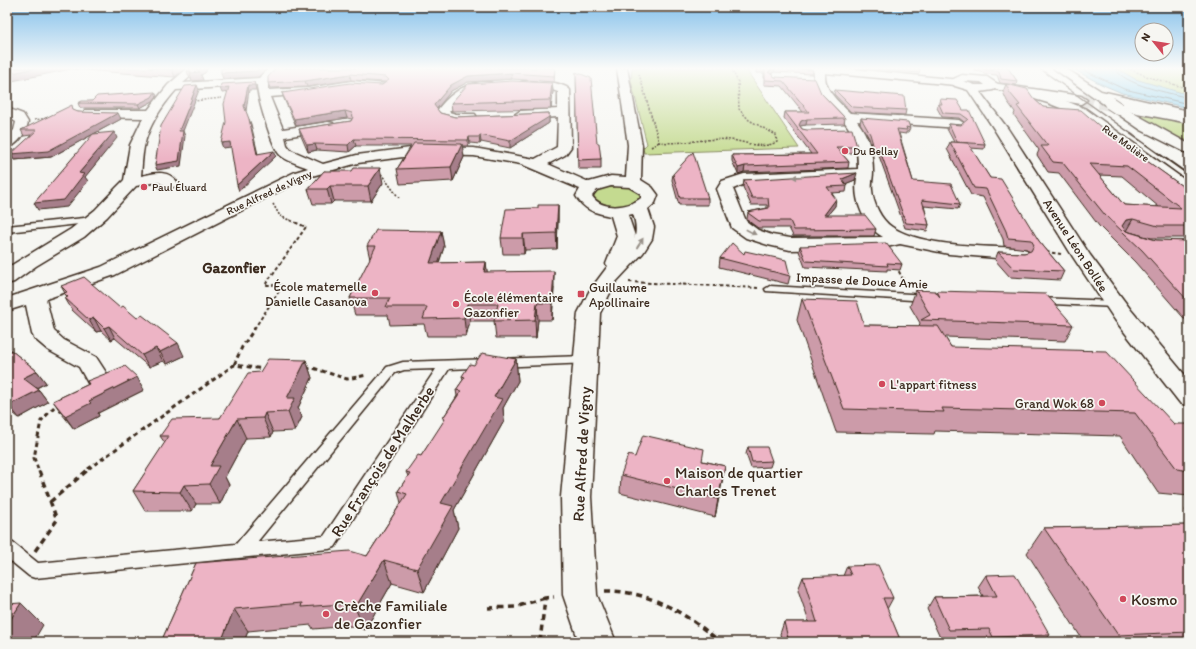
<svg xmlns="http://www.w3.org/2000/svg" width="1196" height="649" font-family="Itim,sans-serif">
  <style>
    .green { fill: #c4da90; stroke: #808257 }
    .water { fill: #8dd1ef; stroke: #6c8e9b }
    .lines { fill: none; stroke-linecap: round; stroke-linejoin: round }
    .shore { stroke: #5c6d72; stroke-width: 1 }
    .secondary-tunnel { stroke: #d1cdc8; stroke-width: 12; stroke-dasharray: 12 6; stroke-linecap: butt }
    .lane-casing { stroke: #3b2a1e; stroke-width: 3 }
    .street-casing { stroke: #3b2a1e; stroke-width: 3 }
    .secondary-casing { stroke: #3b2a1e; stroke-width: 3 }
    .primary-casing { stroke: #3b2a1e; stroke-width: 3 }
    .path-far3 { stroke: #3b2a1e; stroke-width: 1.5; stroke-dasharray: 2 1.5; stroke-linecap: butt }
    .path-far2 { stroke: #3b2a1e; stroke-width: 2; stroke-dasharray: 3.5 2.5; stroke-linecap: butt }
    .path-far1 { stroke: #3b2a1e; stroke-width: 3; stroke-dasharray: 4.5 3.5; stroke-linecap: butt }
    .path { stroke: #3b2a1e; stroke-width: 3.5; stroke-dasharray: 6 4.5; stroke-linecap: butt }
    .lane { fill: #f6f6f2; fill-rule: evenodd }
    .street { fill: #f6f6f2; fill-rule: evenodd }
    .secondary { fill: #f6f6f2; fill-rule: evenodd }
    .primary { fill: #f6f6f2; fill-rule: evenodd }
    .rail-far1 { stroke: #3b2a1e; stroke-width: 1.5 }
    .rail { stroke: #3b2a1e; stroke-width: 2 }
    .street-bridge-casing { stroke: #3b2a1e; stroke-width: 14; stroke-linecap: butt }
    .street-bridge { stroke: #f6f6f2; stroke-width: 12 }
    .wall { fill: #cc9ba9; stroke: #3b2a1e; fill-rule: evenodd }
    .shaded-wall { fill: #a67e8a; stroke: #3b2a1e }
    .building { fill: #edb4c5; stroke: #3b2a1e; fill-rule: evenodd }
    .oneway { fill: #989088 }
    .poi-dot { fill: #d1495b; stroke: #f6f6f2; stroke-width: 1.5 }
    .labels { text-anchor: middle; stroke-width: 3.5; stroke-linejoin: round; paint-order: stroke }
    .far-street-label { font-size: 11px; fill: #3b2a1e; stroke: #f6f6f2 }
    .far-poi-label { font-size: 11px; fill: #3b2a1e; stroke: #f6f6f2; text-anchor: start }
    .street-label { font-size: 13px; fill: #3b2a1e; stroke: #f6f6f2 }
    .poi-label { font-size: 13px; fill: #3b2a1e; stroke: #f6f6f2; text-anchor: start }
    .quarter-label { font-size: 15px; font-weight: bold; fill: #3b2a1e; stroke: #f6f6f2 }
    .near-street-label { font-size: 16px; fill: #3b2a1e; stroke: #f6f6f2 }
    .near-poi-label { font-size: 16px; fill: #3b2a1e; stroke: #f6f6f2; text-anchor: start }
  </style>
  <rect width="100%" height="100%" fill="#f6f6f2"/>
  <filter id="ink" filterUnits="userSpaceOnUse"><feTurbulence type="fractalNoise" baseFrequency=".025" numOctaves="2"/><feDisplacementMap in="SourceGraphic" scale="8" xChannelSelector="R" yChannelSelector="G"/><feConvolveMatrix kernelMatrix="1 2 1 2 8 2 1 2 1" color-interpolation-filters="sRGB"/></filter>
  <g filter="url(#ink)">
    <path class="green" d="M632,68H745L799,148L644,153L643,148L647,144L631,81Z
      M1092,68H1189V103Z
      M1137,116H1159L1189,122V141L1174,136Z
      M607,186H628L639,191L640,198C630,209 605,209 594,197C594,190 601,188 607,186Z"/>
    <path class="water" d="M1071,68H1116L1135,79L1189,95V108L1122,93L1101,84Z"/>
    <g class="lines">
      <path class="shore" d="M1079,68L1124,89L1189,104
        M1115,68C1122,85 1171,93 1189,98"/>
      <path class="secondary-tunnel" d="M1081,100L1125,107"/>
      <g class="lane-casing">
        <path id="lane" d="M94,217L98,220L97,222L7,232V226Z
          M770,286L928,295L933,298L928,301L766,291L765,289Z
          M1037,298L1115,301L1120,304L1115,307L1033,303L1032,301L1033,299Z
          M585,356L589,357L591,360L589,363L449,369L335,547L329,549L35,578L29,576L7,558V541L13,543L38,563L236,544L387,367L403,362ZM436,369L324,536L257,542L395,373L404,370Z"/>
      </g>
      <g class="street-casing">
        <path id="street" d="M188,68H200L183,83L259,78L269,68H280L268,82V90L307,88L351,81L387,84L389,86L383,89L351,87L307,94L270,97L283,129L328,122L333,123L335,126L333,129L285,137L287,145L291,150L323,164L357,155L418,147L474,148L535,159L557,147L558,117L520,119L514,115L520,111L558,109V92C548,87 522,92 516,85C523,77 563,81 570,90L571,147L565,155L548,164L589,182L611,176L626,177L628,145L617,68H627L642,145L641,180L652,187L658,195L655,203L648,209L654,227L652,239L643,253L615,283L600,313L591,497L597,595L616,642H579L563,595L561,497L578,313L590,290L608,266L606,264L617,236L611,216C595,213 584,210 576,196L580,189L521,164L474,156L418,155L358,163L305,178L115,275L46,299L54,331L64,340L96,357L109,377L106,383L97,385L88,383L79,367L48,350L35,339L32,334L26,305L7,311V298L101,267L295,172L308,168C299,164 286,161 280,155C272,147 257,97 257,85L176,90C162,106 148,126 144,147C142,157 142,166 141,176C155,173 168,169 178,183L176,186L170,188L158,182L136,186L107,217L84,237L36,266L14,282L7,284V268L71,229L95,210L117,187L124,180L130,145L143,118L89,117L85,116L83,113L85,110H148L168,85ZM611,186L629,187L641,194V198C629,208 601,211 592,196L597,190ZM633,214C636,223 637,231 634,240L635,236L628,215Z
          M803,68H843L960,80L962,82L956,85L825,73C824,91 838,101 850,113L959,120L965,124L959,128L857,121C869,136 873,153 873,172C873,178 871,184 872,190C873,203 881,220 892,227C922,247 984,246 1020,248L1027,250L1029,254L1027,258L1020,260L949,254L900,244L882,248L790,250L768,245L746,238L732,228L717,189L722,181L744,174L858,169C858,156 857,142 850,130C839,109 811,99 814,72L804,70ZM852,178H857C853,200 864,226 883,237L790,238L772,235L758,230L746,221L733,189L745,184Z
          M1053,68H1065L1101,91L1189,111V119L1115,102L1113,105H1105Z
          M481,82H490L496,85L494,87L472,91L462,98L449,112L456,114H475L477,117L475,120L456,122L438,117L436,112C447,96 462,85 481,82Z
          M1015,87L1056,97L1086,109L1189,183V195L1183,193L1078,115L1048,103L1011,92L1009,90L1011,88Z
          M1119,105L1189,144V154L1141,130L1115,112L1113,109Z
          M7,108L23,114L28,122C26,133 18,145 7,148V136L14,130L16,122L7,116Z"/>
      </g>
      <g class="secondary-casing">
        <path id="secondary" d="M992,83L1081,96L1087,100L1081,104L988,88L986,86Z
          M1125,103L1189,115V123L1121,110L1119,107L1121,104Z"/>
      </g>
      <g class="primary-casing">
        <path id="primary" d="M962,75L987,77L999,85L993,90L980,92L1008,129L1090,255L1131,310L1189,380V406L1180,403L1115,320L1073,257L994,129L968,90L955,86L949,81ZM963,81L981,82L985,85H975Z"/>
      </g>
      <path class="path-far3" d="M1127,68L1149,77L1189,89
        M639,74L659,142C683,145 707,137 731,140C747,142 761,150 777,142L776,135L749,120L739,109L738,82L731,68
        M193,101L222,98
        M34,120L47,118
        M651,147L659,142
        M379,171L399,198
        M273,204L280,216L289,220"/>
      <path class="path-far2" d="M1046,252L1061,254
        M896,266L906,285
        M629,282L758,288
        M254,329L283,285H265L306,227L287,219"/>
      <path class="path-far1" d="M234,365L242,347L255,328
        M306,369L313,368L347,379L367,375
        M38,469L34,458L41,421L57,404
        M88,469L234,365L265,369"/>
      <path class="path" d="M50,502L90,468
        M35,551L57,520L38,468
        M605,591C649,590 687,614 720,642
        M488,608L515,607L545,598
        M540,642L545,598L554,597"/>
      <use href="#lane" class="lane"/>
      <use href="#street" class="street"/>
      <use href="#secondary" class="secondary"/>
      <use href="#primary" class="primary"/>
      <path class="rail-far1" d="M1039,68L1133,135"/>
      <path class="rail" d="M1131,134L1189,175"/>
      <g class="street-bridge-casing">
        <path id="street-bridge" d="M1110,103L1119,109"/>
      </g>
      <use href="#street-bridge" class="street-bridge"/>
    </g>
    <path class="wall" d="M7,68H186L175,77L71,69Z
      M276,68L555,69L554,82L512,79L468,82L451,91L437,109L440,113L455,117L549,113V123L510,148L481,142L480,144L470,143L468,146H462L464,157L453,181L400,184L397,169L411,146H356L349,152L317,150L308,152L301,136L299,129L351,121L352,119L347,118L296,126L284,99L282,93L382,85L386,82L351,80L307,87L270,88L268,83Z
      M739,68H809L813,70L812,74L774,72L771,74L775,77L821,93L845,118L844,124L806,125L800,126L802,129L857,147L856,153H841L849,162L848,168L744,172L738,174L732,161V155L811,154L784,118L785,112H803L782,86L764,85V73H756V69Z
      M861,68H920V69L919,73Z
      M973,68H1008L1017,81L1016,85L1000,83L997,75L984,74L981,71L974,70Z
      M187,71L206,72L201,75L203,80L192,81V79H190Z
      M576,72L601,159V169H578Z
      M552,83L553,91L551,109L452,111L451,103Z
      M1006,84L1034,99L1043,107L1103,129L1132,148L1131,150L1189,191V238H1151L1126,231L1156,240L1189,241V324L1135,262L1099,226L1059,173L1048,172L1037,155L1039,150L1014,115L1015,112L1007,101L1003,92ZM1099,175L1122,176L1159,207L1124,205Z
      M835,90L906,110L905,115L851,112L834,94Z
      M157,96L153,101L140,108H80L78,103L92,101Z
      M940,99L963,110L985,144L984,149L970,148L990,178L1039,241L1064,271L1060,280L1010,277L995,260L998,252L1024,253L1029,252L1027,249L1004,246L1003,239L983,197L971,195L947,149L950,142H954L947,129L949,124L961,125L964,122L959,118L942,117L937,108Z
      M74,111L78,112L121,119L51,157L14,160L31,135L24,136L21,130Z
      M861,118L910,128L908,132H906V134L899,133L913,181L960,204L958,209L924,206L929,225L927,231L905,228L878,153H873L869,138L860,123Z
      M324,171L383,183L371,201H334L331,204H313L308,189Z
      M673,174L708,198V205H679L672,180Z
      M744,180H855L845,184L847,186L846,192L832,193L835,206L827,215L876,229L874,236H793L789,228H758L747,220V219L748,212L767,208V205H751L743,187Z
      M558,205V220L557,249L525,250L524,254H503L501,238L538,208Z
      M441,231L444,247L439,263L486,262L487,272L554,288L552,320H538L536,338H496L494,321H470L466,336H427L424,324L390,325L388,315H355L350,298L370,259L367,246Z
      M800,246L902,264L900,270L887,269V271L805,267L799,251Z
      M744,254L790,276L788,284L719,267L720,258Z
      M61,286L120,308L184,356L167,364L163,361L149,367L115,338L111,340L101,331L96,332L72,310L65,298L67,297Z
      M916,290L937,293V291L1073,325L1065,341L945,337L951,347L1174,424L1189,425V496L1158,493L1120,436L935,431L934,434L836,432L797,320L802,299L864,325L919,326L920,323L910,306Z
      M7,347L37,371L46,383L37,388L39,390L48,402L19,418L7,408Z
      M516,359L518,381L503,408L504,421L454,510L458,528L424,592L392,583L365,630L353,626L313,629L311,625L248,631L244,642H161L196,563L367,556L401,503L398,491L408,476L406,472L421,456L444,422L443,418L457,396L456,390L463,380L462,376L474,365Z
      M306,360L312,378L298,408L302,417L295,431L273,432L271,437L246,438L225,477L229,485L220,504H196L192,511H145L133,491L165,443L160,436L220,418L260,372Z
      M87,381L144,390L98,413L99,416L74,429L62,414L53,401L89,384Z
      M748,447L772,461L770,467L751,468L746,454Z
      M635,457L703,461L725,466L715,517L620,493L621,475Z
      M1189,506V515L1185,510Z
      M1189,525V642H1084L1027,553L1044,528Z
      M847,566L893,598L887,609L901,642H782L780,634L784,622H809L798,590L803,577L843,576Z
      M986,575L1050,635L1044,642H981V640L942,642L927,609L934,597L983,596L978,587Z"/>
    <path class="shaded-wall" d="M36,68H71V69L7,82V74Z
      M174,68H186L175,77L172,70Z
      M197,68H207L206,72L201,75L203,80L192,81L190,73Z
      M260,68H267L258,77L223,79L221,73Z
      M774,68H775L774,72L768,76V72Z
      M511,73L512,79L468,82L451,91L435,111L434,105L451,85L468,76Z
      M350,74L351,80L307,87L305,81Z
      M254,82L256,90H249L246,111L244,106L248,85Z
      M552,83L553,91L551,109L550,100Z
      M197,85L199,90L183,131L185,136L181,166L157,170L155,165L179,131Z
      M229,87L230,92L222,93L220,88Z
      M155,92L157,96L153,101L140,108L138,104Z
      M345,111L347,118L296,126L294,119Z
      M118,113L121,119L51,157L14,160L11,154Z
      M549,113V123L510,148V141Z
      M249,119L251,124L259,159L257,154Z
      M807,119L806,125L800,126L798,131L799,125L801,121Z
      M114,132L117,138L85,177L88,181L67,207L38,210L34,203L79,173Z
      M480,135L481,142L480,144L479,137Z
      M469,137L470,143L468,146V140Z
      M354,139L356,146L349,152L348,145Z
      M230,142L231,147L223,148L221,143Z
      M315,144L317,150L308,152L307,145Z
      M462,144L464,157L453,181L451,167Z
      M274,151L276,156L239,191L237,185Z
      M745,166L744,172L738,174V168Z
      M380,168L383,183L371,201L368,186Z
      M857,173L855,180L840,186L842,179Z
      M330,186L334,201L331,204L327,189Z
      M836,199L835,206L822,222L824,215Z
      M558,205V220L557,249L556,233Z
      M1133,219L1126,231H1122V226L1126,220Z
      M441,231L444,247L433,279L430,263Z
      M523,234L525,250L524,254L523,238Z
      M486,262L488,279L484,272Z
      M554,271V288L552,320V303Z
      M537,303L538,320L536,338L535,320Z
      M467,304L470,321L466,336L464,318Z
      M94,318L101,331L96,332L89,320Z
      M109,326L115,338L111,340L104,328Z
      M178,343L184,356L167,364L160,352Z
      M156,348L163,361L149,367L142,355Z
      M516,359L518,381L503,408L504,421L454,510L458,528L424,592L417,569L441,503L494,397Z
      M306,360L312,378L298,408L302,417L295,431L288,412L287,398Z
      M37,371L46,383L32,390L23,378Z
      M137,377L144,390L98,413L99,416L74,429L65,416L89,401Z
      M39,390L48,402L19,418L9,405Z
      M265,413L273,432L271,437L263,418Z
      M237,419L246,438L225,477L229,485L220,504L209,484L210,466Z
      M725,466L722,483L715,517L718,499Z
      M184,485L196,504L192,511L180,492Z
      M384,560L392,583L365,630L355,608Z
      M21,603L43,625L33,642H7V625Z
      M234,609L248,631L244,642H221Z"/>
    <path class="building" d="M7,68H36L7,74Z
      M149,68H174L172,70Z
      M191,68H197L194,69L200,72L190,73L191,71H187Z
      M221,68H260L257,71L221,73Z
      M276,68H555L554,76L511,73L468,76L451,85L434,105L440,113L455,117L549,113V117L510,141L480,135L479,137H469L468,140L354,139L348,145L315,144L307,145L299,129L351,121L353,117L352,113L345,111L294,119L282,93L350,83L382,85L389,80L386,77L350,74L305,81L268,83V77Z
      M757,68H774L768,72L775,77L815,79L821,93L845,118L807,119L801,121L799,125L802,129L807,130L852,129L857,147H836L849,162L745,166L738,168L732,155L817,154L785,112H809L783,81L765,80V69Z
      M783,68H809L813,70Z
      M983,68H1008L1017,81L1001,79L999,71L985,70Z
      M576,72L591,78L597,143H599L601,159L578,160Z
      M512,81L552,83L550,100L451,103L468,84Z
      M254,82L255,85H248L244,106L249,119L257,154L274,151L237,185L230,142L221,143L226,122L224,104L229,87L220,88L221,84Z
      M1006,84L1027,89L1034,99L1043,107L1081,110L1103,129L1107,130L1132,148H1129L1189,191V226H1158L1133,219L1126,220L1122,226L1126,231L1156,240L1189,241V302L1142,250L1105,215L1063,163L1053,162L1041,146H1048L1017,106L1020,105L1010,93ZM1090,164L1127,166L1181,208L1124,205Z
      M197,85L179,131H183L179,161L155,165L161,126L185,86Z
      M835,90L904,96L906,110L852,107Z
      M155,92L152,97L138,104L78,103L82,101H92L97,96Z
      M940,99L957,100L963,110H969L985,144L957,142L949,124L961,125L968,119L961,114L943,113L939,104H942Z
      M72,105L73,110L78,112L118,113L48,151L11,154L37,130H21Z
      M861,118L908,122L910,128L906,127L907,130L897,129L913,181L951,184L960,204L922,200L929,225L906,223L879,148H874L870,134Z
      M114,132L79,173L84,174L64,200L34,203L93,134Z
      M950,142L968,143L990,178L1001,179L1039,241L1064,271L1014,269L998,252L1024,253L1031,251L1034,245L1031,240L1008,238L1006,231L986,189L974,188Z
      M414,143L462,144L451,167L397,169Z
      M693,152L708,198H680L673,174Z
      M354,168H380L368,186H330L327,189H308L324,171H352Z
      M857,173L842,179L847,186L827,187L836,199L824,215H865L876,229L794,230L790,221H759L748,213V212L769,208L768,198H752L744,180Z
      M538,205H558L556,233L523,234V238H501L506,209L538,208Z
      M376,230L441,231L430,263L486,262L484,272L554,271L552,303H537L535,320L494,321L498,304H467L464,318L423,319L427,307H386L390,298H350L376,246H367Z
      M732,243L744,254L745,251L786,260L790,276L720,258Z
      M886,243L902,264L887,263L888,266L806,261L800,246Z
      M84,277L120,308L123,306L137,318L142,315L178,343L160,352L156,348L142,355L109,326L104,328L94,318L89,320L65,298L68,297L64,293L67,292L61,286Z
      M916,290L935,291L940,297L937,291L1046,294L1073,325L921,320L930,315Z
      M802,299L857,301L864,325L938,326L951,347L1106,351L1174,424H1188L1189,425V471L1177,469L1135,413L942,408L944,412L844,409Z
      M7,347L37,371L23,378L39,390L9,405L7,403Z
      M482,353L516,359L494,397L502,399L441,503L453,506L417,569L384,560L355,608L343,604L301,607L302,603L234,609L221,642H161L196,563L350,551L367,556L407,494L398,491L410,473L406,472L418,455L421,456L445,419L443,418L461,391L456,390L465,377L462,376L470,364L474,365Z
      M268,359L306,360L287,398H295L288,412L265,413L263,418L237,419L210,466H219L209,484L184,485L180,492L133,491L169,436H160L172,419L220,418L248,373L260,372Z
      M125,366L137,377L89,401L91,403L65,416L53,401L89,384L87,381Z
      M643,435L704,449L702,461L725,466L718,499L621,475L628,455L635,457Z
      M748,447H767L772,461L752,462Z
      M1189,525V632L1118,635L1044,528Z
      M878,565L893,598H883L901,642H789L784,622H817L803,577L851,575L847,566Z
      M1015,574L1050,635L993,637L989,629L949,630L934,597L997,596L986,575Z
      M21,603L7,625V604Z"/>
    <defs><path id="oneway-solid" d="M-6-.8H1V-3.2L6.5 0L1 3.2V.8H-6Z"/></defs>
    <g class="oneway">
      <use href="#oneway-solid" transform="translate(798 177) rotate(178)"/>
      <use href="#oneway-solid" transform="translate(751 232) rotate(28)"/>
      <use href="#oneway-solid" transform="translate(640 243) rotate(-57)"/>
    </g>
  </g>
  <linearGradient id="sky" x2="0" y2="1"><stop stop-color="#83c0eb"/><stop offset="0.43" stop-color="#fbfbf9"/><stop offset="1" stop-color="#fbfbf9" stop-opacity="0"/></linearGradient>
  <rect width="1196" height="159" fill="url(#sky)"/>
  <g class="poi-dot">
    <circle cx="845" cy="151" r="4"/>
    <circle cx="144" cy="187" r="4"/>
    <circle cx="375" cy="293" r="4"/>
    <rect x="577" y="290" width="8" height="8" rx="2"/>
    <circle cx="456" cy="304" r="4"/>
    <circle cx="882" cy="384" r="4"/>
    <circle cx="1102" cy="403" r="4"/>
    <circle cx="667" cy="481" r="4"/>
    <circle cx="1123" cy="599" r="4"/>
    <circle cx="326" cy="614" r="4"/>
  </g>
  <g class="labels">
    <g class="far-street-label">
      <text transform="translate(1126 143) rotate(36)" y="4">Rue Molière</text>
      <text transform="translate(269 192) rotate(-25)" y="4">Rue Alfred de Vigny</text>
    </g>
    <g class="far-poi-label">
      <text x="853" y="155">Du Bellay</text>
      <text x="152" y="191">Paul Éluard</text>
    </g>
    <g class="street-label">
      <text transform="translate(1076 245) rotate(57)" y="5">Avenue Léon Bollée</text>
      <text transform="translate(862 280) rotate(3)" y="5">Impasse de Douce Amie</text>
    </g>
    <g class="poi-label">
      <text x="367" y="291" text-anchor="end">École maternelle<tspan x="367" dy="15">Danielle Casanova</tspan></text>
      <text x="589" y="292">Guillaume<tspan x="589" dy="15">Apollinaire</tspan></text>
      <text x="464" y="302">École élémentaire<tspan x="464" dy="15">Gazonfier</tspan></text>
      <text x="890" y="389">L'appart fitness</text>
      <text x="1094" y="408" text-anchor="end">Grand Wok 68</text>
    </g>
    <g class="quarter-label">
      <text x="234" y="273">Gazonfier</text>
    </g>
    <g class="near-street-label">
      <text transform="translate(581 454) rotate(-87)" y="6">Rue Alfred de Vigny</text>
      <text transform="translate(382 461) rotate(-57)" y="6">Rue François de Malherbe</text>
    </g>
    <g class="near-poi-label">
      <text x="675" y="478">Maison de quartier<tspan x="675" dy="18">Charles Trenet</tspan></text>
      <text x="1131" y="605">Kosmo</text>
      <text x="334" y="611">Crèche Familiale<tspan x="334" dy="18">de Gazonfier</tspan></text>
    </g>
  </g>
  <rect width="1196" height="649" fill="none" stroke="#f6f6f2" stroke-width="24"/>
  <rect x="12" y="12" width="1172" height="625" fill="none" stroke="#3b2a1e" stroke-width="1.5" filter="url(#ink)"/>
  <g transform="translate(1154 42) rotate(300)"><circle r="19" fill="#f6f6f2" stroke="#aba49d"/>
  <path d="M0-3L7 15L0 10L-7 15Z" fill="#d1495b"/>
  <text y="-6" font-size="11" font-weight="bold" text-anchor="middle" fill="#3b2a1e">N</text>
  </g>
</svg>
